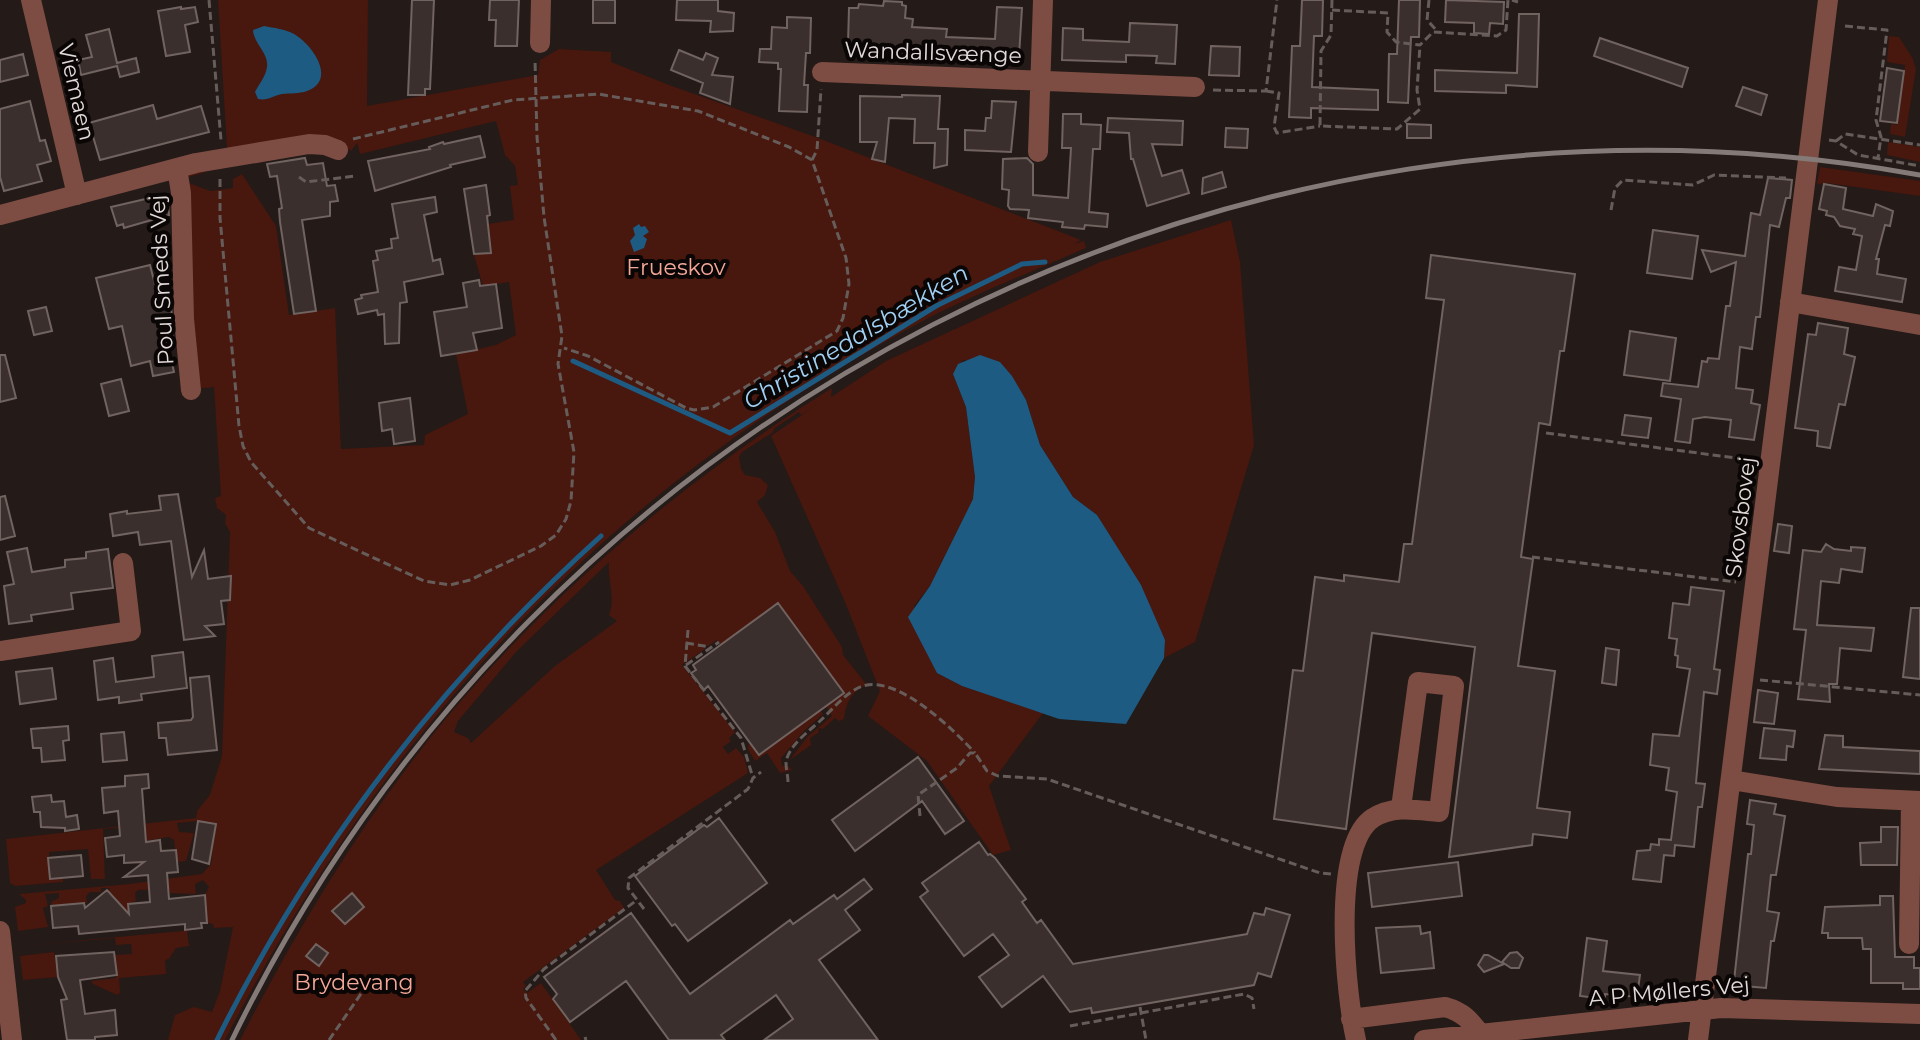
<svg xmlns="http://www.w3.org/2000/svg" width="1920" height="1040" font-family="Montserrat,sans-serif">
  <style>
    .green { fill: #48170e; fill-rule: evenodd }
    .water { fill: #1e5b83 }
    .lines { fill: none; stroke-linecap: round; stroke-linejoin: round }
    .stream { stroke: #1e5b83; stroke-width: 5 }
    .building { fill: #3b2f2d; stroke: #706360; stroke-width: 2 }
    .path { stroke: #665d5a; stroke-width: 3; stroke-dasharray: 8 4; stroke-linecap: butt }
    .minor { stroke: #7d4d43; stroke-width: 20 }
    .rail { stroke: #847b79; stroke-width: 5 }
    .labels { text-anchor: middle; stroke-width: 8; stroke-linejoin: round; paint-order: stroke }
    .street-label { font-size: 22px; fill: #e2dad9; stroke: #0a0605 }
    .park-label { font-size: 22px; fill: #f6a898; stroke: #0a0605 }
    .water-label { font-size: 24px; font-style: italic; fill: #a0d0f4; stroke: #0a0605 }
  </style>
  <rect width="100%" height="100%" fill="#241a17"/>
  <path class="green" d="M218,0H368L367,106L538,75L540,60L559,49L611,52V62L669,85L818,138L1081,240L1074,244L1084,241L1086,248C1027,274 966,297 910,328C603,495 384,730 225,1040H168L175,1015L194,1007L212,1012L220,991L233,927L214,928L213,924L207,923L205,895L209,887L203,880L195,884L196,894L170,893L169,889L138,890L135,893L136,901L132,902L129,928L128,911L122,912L108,891L110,888H101V892H90L86,896L87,903L52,906L51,902L59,898V893L45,894L48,906L43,908L48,927L18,931L15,907L26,903V900L19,894L130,884L202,874L211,864L215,824L198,821L177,823L179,832L194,833L186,861L177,862L174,840L169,837L125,844L123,827L103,829L105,879H91L88,849L49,852L50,879L63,878V882L15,886L10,883L6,839L196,818L197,811L210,795L222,756L230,532L225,523L226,515L217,508L215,498L221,496L214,387L197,389L186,176L201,170L206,172L188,177L189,183L210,191L233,188V179L242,174L276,226L289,315L335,308L341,449L424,445L425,435L468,414L456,354L496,345L516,335L509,282L483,286L474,255L491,252L488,224L514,220L510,186L518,185L515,166L505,155L496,121L360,154L357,143L351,151L343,145L227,149Z
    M1889,36L1899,37L1913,59L1916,69L1905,137L1890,134L1891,124L1897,125L1905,65L1887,62Z
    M1888,142L1920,147V162L1887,155Z
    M1820,167L1920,181V196L1827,183L1817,184Z
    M1231,220L1240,262L1254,445L1195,642L1164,658L1165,640L1097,515L1073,497L1040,445L1026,400L1000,362L963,360L953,374L966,407L975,477L973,499L930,586L914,606L937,673L962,686L1043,713L989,786L1011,850L993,855L927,761L868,716L880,691L845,602L771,436L815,406L801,415L799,412L775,428L772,433L742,452L739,457L741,469L745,475L760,478L768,485L765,495L757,502L775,532L790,571L803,586L842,647L843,655L867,685C850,692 846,704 844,719L839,721L835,718L823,729L819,728L818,733L810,738L811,745L790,760L807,737L832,716L826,706L843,693L778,603L721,645L717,640L708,646L704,645L705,649L682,665L735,732L729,738L731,741L723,747L728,754L736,748L744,757L748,773L596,870L615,900L620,901L624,908L523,982L526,986L523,989L527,993L541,983L581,1040H240C307,909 386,781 486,673C588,562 705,467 832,388L831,397L886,361L1100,262ZM609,562C607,578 616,598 609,615L617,621L555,666L471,743L468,738L454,732L458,721L516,652Z
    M820,710L823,714L804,731L781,758L782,766H788L792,770L780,773L767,753L755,761L748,749L749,742L759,755Z
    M193,930L187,931L189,946L176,948L169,959L165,960L166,974L119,978L120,993L117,995L93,984L91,981L116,978L114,958L109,952L116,955L132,954L131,944L116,945L115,938L21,946Z
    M54,952L58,977L23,980L20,956Z"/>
  <path class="water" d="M264,26C274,28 285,29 294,34C313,45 337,80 307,91C299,94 290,93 282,94C272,96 268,101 258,99L255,92C259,84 266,76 267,67C269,53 254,44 253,30Z
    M639,224L641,227L645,226L649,232L643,236L647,239L644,248L634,252L630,241L635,235L633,228Z
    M980,355L1000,362L1012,376L1026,400L1040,445L1073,497L1097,515L1141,585L1165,640L1164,658L1126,724L1059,719L962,686L937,673L908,617L930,586L973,499L975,477L966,407L953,374L958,364Z"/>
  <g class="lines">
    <path class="stream" d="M573,361L730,433L936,306L1022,264L1045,262
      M217,1040C312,849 443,679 601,536"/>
  </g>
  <path class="building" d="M412,0H434L430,89H425V95H408Z
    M490,0H519L517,46H495L496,20H489Z
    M593,0H615V23H593Z
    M677,0H718V11L734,13L733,31L710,32L711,21L676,20Z
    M1302,0H1323L1322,36H1314L1312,87L1378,90V110L1311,108V118L1289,117L1292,46H1300Z
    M1399,0H1420L1419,37H1411L1408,103L1388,102L1389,54H1397Z
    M1446,0L1504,2L1503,24L1490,23L1489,34L1474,33V23L1445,22Z
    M884,1L902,2V5L906,6L905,18L913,19L912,27L947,29L946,37L995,39L997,7L1022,8L1019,56L920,52V54L874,53V50L855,49V43H848L849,8H858L859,4L883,6Z
    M181,7V9L195,7L198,22L185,25L190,52L166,56L158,11Z
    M1519,14H1539L1537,87L1506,85V93L1435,91V70L1517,73Z
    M787,17L811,18L810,53H806L804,85H808L807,112L779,111L781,69H778V63L759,62L760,49H771L772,27L787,28Z
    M1130,23L1177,25L1175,64L1156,63L1157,56L1126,55V62L1062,60L1063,28L1083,29V40L1129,42Z
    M109,29L117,63L136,58L139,72L120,77L117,66L81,75L78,60L92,57L86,35Z
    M1600,38L1688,68L1682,87L1594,56Z
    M1211,46L1240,47L1239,76L1209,75Z
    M679,50L703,60L706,53L718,58L712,75L733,77L730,104L700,93L703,83L671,70Z
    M23,54L28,75L0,82V60Z
    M1887,68L1904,71L1897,123L1880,121Z
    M1743,87L1767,95L1761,115L1736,106Z
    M902,95L940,96L938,129H948L947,165L934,168L935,143H914L915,119L889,118L885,162L872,159L877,142H860V96L902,97Z
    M30,101L40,141L45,140L51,161L37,165L42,181L4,191L0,177V109Z
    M992,101L1016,102L1011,152L965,150V130L985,131L986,118H991Z
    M153,105L157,119L201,106L209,132L100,160L89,123Z
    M1063,114H1081V124L1101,125L1100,149H1093L1089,212L1108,214L1107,227L1085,225L1084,229L1062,227L1063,222L1028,218L1029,210L1010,209L1008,206L1009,190L1002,189L1003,159L1027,158L1033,164V195L1068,198L1071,148H1062Z
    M1108,118L1183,121L1182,145L1152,144L1162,176L1182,170L1189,193L1147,206L1133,159H1131L1129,133L1107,132Z
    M1407,124L1431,125V138H1407Z
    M1226,128L1248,129L1247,148L1225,147Z
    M480,136L485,157L450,165L451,167L375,191L368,161L430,149L429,147L443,142L444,144Z
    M305,158L307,165L323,163L327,186L335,185L338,201L330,202V216L302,220L316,311L294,314L280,222L279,209L282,208L277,176L270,177L267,164Z
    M1222,172L1226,187L1202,194L1203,178Z
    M1768,178L1792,180L1790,198H1786L1779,227L1770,225L1760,317H1756L1752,349L1740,347L1736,388L1753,390L1751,403L1760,405L1754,440L1729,437L1731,420L1705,417L1693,419L1690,443L1675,441L1681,399L1661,396L1663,383L1698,387L1702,361L1707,362L1708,358L1719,359L1726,306H1730L1736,262L1711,272L1702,250L1745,256L1751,213L1760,215Z
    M1824,184L1846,188L1843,209L1873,216L1876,204L1893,211L1890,226L1885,225L1876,259H1879L1877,274L1906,279L1902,302L1835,291L1839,267L1856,270L1862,236L1853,234L1855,229L1840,226L1834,217L1826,215L1827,211L1819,209Z
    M486,185L490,215L487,216L491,253L474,254L464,189Z
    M167,194L169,215L124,228L123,224L117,226L111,207Z
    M435,197L437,212L424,215L433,261L440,259L443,274L404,282L407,302L400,303L399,343L385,344L384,314L378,315L377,310L358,314L355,300L362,298L361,295L378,292L373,261L378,260L376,251L392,248L391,239L398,238L392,204Z
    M1653,230L1698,236L1692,279L1647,273Z
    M1431,255L1575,274L1564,351H1560L1550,425L1539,423L1521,557L1533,559L1518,666L1555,671L1537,808L1570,812L1567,838L1533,834L1532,845L1449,857L1475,647L1372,633L1346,829L1274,819L1293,670L1303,671L1315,577L1344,581V575L1399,582L1404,544H1412L1444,300L1426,298Z
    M150,265L160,304L170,302L171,304L173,335L166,337L174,372L153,376L150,361L131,366L122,326L109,329L96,278Z
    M479,280L480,286L496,284L502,328L473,333L477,350L441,356L434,312L467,307L463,283Z
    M46,307L52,331L34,335L28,311Z
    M1818,323L1848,328L1844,354L1855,357L1845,405L1839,404L1830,448L1817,446L1818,431L1795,428L1808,334L1816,335Z
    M1630,331L1676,338L1670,381L1624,375Z
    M0,355H5L16,398L0,402Z
    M121,379L129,411L109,416L101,384Z
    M410,398L415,441L394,444L392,429L382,431L379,403Z
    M1625,415L1651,418L1648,438L1622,435Z
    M178,494L192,577L204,550L208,579L231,576L230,600L221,601L224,624L205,626L215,636L184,640L171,541L140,545L138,532L113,536L110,514L127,511V514L161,510L159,496Z
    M5,496L15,536L0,540V497Z
    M1778,524L1792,526L1789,553L1774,551Z
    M1826,544L1834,549L1851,551V547L1865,548L1862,572L1841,569L1839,583L1821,581L1817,625L1874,628L1871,651L1840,648L1837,684H1829L1830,702L1798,699L1806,630L1794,629L1803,550L1821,552Z
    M27,548L32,572L65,567V560L86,558V552L108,549L113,588L71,593L73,609L31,615L32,621L9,624L4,586L14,584L7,552Z
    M1691,587L1724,591L1714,669L1720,670L1717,694L1704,692L1696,783L1705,784L1702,807H1698L1694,847L1675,845L1674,856L1664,855L1661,882L1633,879L1637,851L1650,850L1651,844L1659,845V839L1671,840L1677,792L1666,790L1669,768L1650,765L1653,734L1679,736L1690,669L1677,667L1678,656L1675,655L1677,639L1669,638L1673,603L1689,605Z
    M778,603L844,693L759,755L708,686L704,690L691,673L696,670L693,665Z
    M1911,608H1920V679L1903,677Z
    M1606,648L1619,650L1616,685L1602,683Z
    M183,652L187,688L141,694L142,700L119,703V697L98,700L94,661L113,658L116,682L154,677L152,656Z
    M52,668L56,699L20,704L16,672Z
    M209,676L217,750L168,755L166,738H159L158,723L191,720L193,717L190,678Z
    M1758,690L1778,693L1774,724L1754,722Z
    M68,726L69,740L63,741L65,760L42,762L41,748H33L31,729Z
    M1764,728L1795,731L1793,747L1787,746L1786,760L1760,758Z
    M124,732L127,760L103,762L101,734Z
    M1825,735L1843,736V747L1920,751V774L1819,769Z
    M918,757L964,821L945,834L922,801L855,851L832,820Z
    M148,774L149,788L142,789L146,842L160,840L161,851L176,850L178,872L167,873L169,899L205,895L207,923H201L202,928L185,930V924L79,934L78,926L53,928L51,906L84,903L85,908L107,890L129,914L128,904L150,902L148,875L124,877L144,862L124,863V855L107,857L105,838L120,836L118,811L104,813L102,788L125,786V776Z
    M51,795L52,802L64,801L66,817L77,815L79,829L65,831V828L41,827L40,812H34L32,797Z
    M1750,800L1776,804L1774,814L1785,816L1776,875H1771L1767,911L1779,913L1774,941H1771L1766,988L1744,986V982L1734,981L1748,854H1751L1754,825L1747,824Z
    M719,818L767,883L688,941L675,924L672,926L635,876L704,825L707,827Z
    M198,821L216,824L209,864L192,859Z
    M1881,827H1898L1897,865H1861L1860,843L1881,842Z
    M979,842L988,855L990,854L995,858L1026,899L1022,902L1037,923L1041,920L1073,964L1247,934L1254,913L1264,915L1266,908L1290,915L1271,977L1258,973L1254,985L1092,1013L1091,1008L1070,1012L1043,976L1002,1007L979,977L1009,955L993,934L964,956L920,897L928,891L922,883Z
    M81,855L83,876L50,879L48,858Z
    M1458,862L1462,896L1372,907L1368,873Z
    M864,879L872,889L845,910L860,930L819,960L878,1040H764L793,1019L776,995L721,1035L725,1040H669L626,981L570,1022L553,999L557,994L544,977L631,913L690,994L790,920L793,924L834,895L837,899Z
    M352,893L364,907L345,924L332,911Z
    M1880,896H1893L1895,957H1914V968H1920V989H1903V983H1871V949H1863L1862,938H1828V933H1822L1825,907L1880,905Z
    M1420,926L1421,934L1430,932L1434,968L1381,973L1376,928Z
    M1587,938L1607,941L1603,971L1640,975L1637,997L1605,994V999L1580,996Z
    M316,944L328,953L319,966L306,956Z
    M114,952L117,975L80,980L85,1014L115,1010L117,1035L95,1037V1040H67L61,1000L67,999L58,977L56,956Z
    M1517,952L1523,958L1519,968H1511L1502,962L1510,953Z
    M1484,955H1488L1504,964L1484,972L1478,965Z"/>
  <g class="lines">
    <path class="path" d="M209,0L221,140
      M1332,0L1331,35L1321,51L1320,126L1397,129L1420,109L1417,90L1420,45
      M1429,0L1427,20L1438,32
      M1512,0L1518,2
      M1332,10L1388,13L1387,32L1396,42L1420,45L1433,32L1497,36L1506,30L1508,0
      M1845,26L1887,30L1876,120L1881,137L1878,158
      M1213,90L1266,91L1277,0
      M1266,91L1279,93L1274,127L1277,133L1320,126
      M353,139L513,100L598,94L698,111L789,147L812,160L846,258L849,284L843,318L837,331L713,407L694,410L686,408L588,356L564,348
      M1829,140L1836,141L1858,155L1920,166
      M1836,141L1845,134L1920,145
      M812,160L817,150L821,89
      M299,177L306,182L355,176
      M220,179V218L239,426L243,446L251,462L309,528L424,581L450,585L470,580L541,546L556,535L566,519L571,501L574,452L558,364L562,336L544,217L537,137L535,60
      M1611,210L1615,188L1623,180L1693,185L1714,175L1786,178
      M1546,433L1751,460
      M1532,557L1736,582
      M688,630L685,666L741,738L753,778
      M686,643L710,647
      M686,665L719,642
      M1760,680L1920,695
      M788,782C788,776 786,769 786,763C787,747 809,731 820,721C832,710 847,691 863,686C898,675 954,730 975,753
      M920,816L918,795L957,768L970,753H975L987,771L998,776L1047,779L1320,873L1331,874
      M644,909L628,888L629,878L748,789L753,778L761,772
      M1140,1007L1146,1040
      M1070,1026L1244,994L1252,998L1254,1009
      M585,1037L586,1040
      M329,1040L365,988
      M556,1040L526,998L525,991L544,969L637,900"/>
    <path class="minor" d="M31,0L77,195
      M540,43L541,0
      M822,72L1195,87
      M1038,152L1043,0
      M177,168L181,193L184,319L191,390
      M0,215L196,163L309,144L325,145L338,150
      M1790,302L1920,325
      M0,651L131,631L123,563
      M1731,780L1837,797L1920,801
      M0,931L12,1040
      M1909,944L1911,801
      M1351,1019L1445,1007C1463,1012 1470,1020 1481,1035
      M1356,1040C1346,996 1330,846 1373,818C1394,805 1416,810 1439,812L1454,686L1418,682L1401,808
      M1424,1040L1721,1008L1920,1014
      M1698,1040L1828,0"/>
    <path class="rail" d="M232,1040C538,412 1230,50 1920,175"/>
  </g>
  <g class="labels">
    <g class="street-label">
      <text transform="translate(933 52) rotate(2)" y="8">Wandallsvænge</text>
      <text transform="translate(77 92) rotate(77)" y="8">Viemaen</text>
      <text transform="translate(161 280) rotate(-93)" y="8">Poul Smeds Vej</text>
      <text transform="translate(1740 517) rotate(-83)" y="8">Skovsbovej</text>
      <text transform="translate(1669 991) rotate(-5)" y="8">A P Møllers Vej</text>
    </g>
    <g class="park-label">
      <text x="676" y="275">Frueskov</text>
      <text x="354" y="990">Brydevang</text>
    </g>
    <g class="water-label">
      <text transform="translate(856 337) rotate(-31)" y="8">Christinedalsbækken</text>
    </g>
  </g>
</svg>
